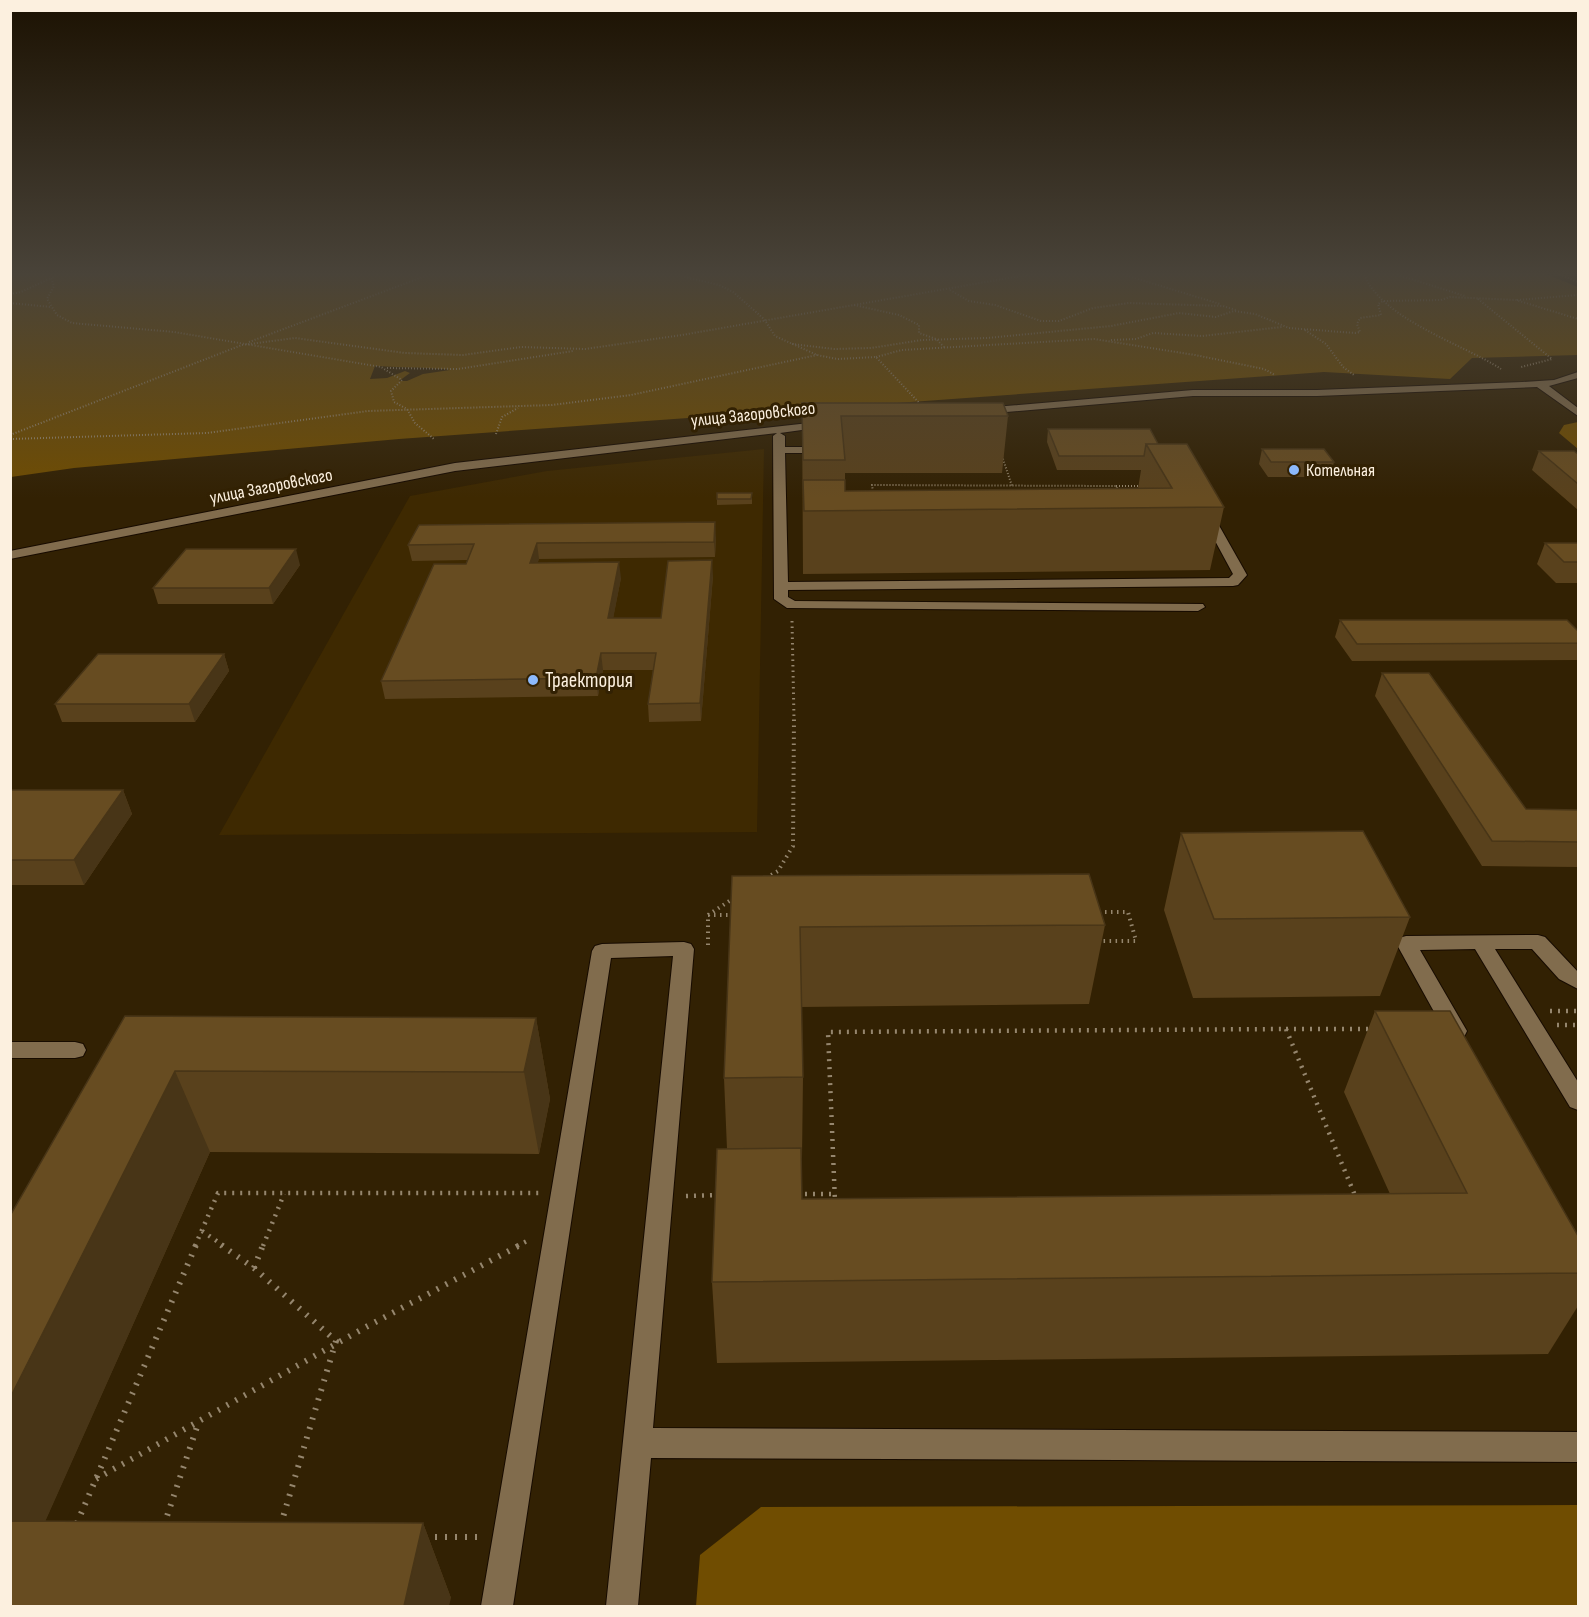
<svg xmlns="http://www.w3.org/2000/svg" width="1589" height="1617" font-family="'Sofia Sans Condensed',sans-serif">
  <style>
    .built { fill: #3e2901 }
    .forest { fill: #704d01; fill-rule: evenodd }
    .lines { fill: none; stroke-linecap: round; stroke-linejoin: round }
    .minor-casing { stroke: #170b00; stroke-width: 2 }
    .path-far4 { stroke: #95866e; stroke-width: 2; stroke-dasharray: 1 2; stroke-linecap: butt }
    .path-far3 { stroke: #95866e; stroke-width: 3; stroke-dasharray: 1.5 4; stroke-linecap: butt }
    .path-far2 { stroke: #95866e; stroke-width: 4; stroke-dasharray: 1.5 4.5; stroke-linecap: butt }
    .path-far1 { stroke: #95866e; stroke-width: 4.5; stroke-dasharray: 2 6; stroke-linecap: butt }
    .path { stroke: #95866e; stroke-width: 6; stroke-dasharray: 2 8; stroke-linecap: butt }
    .minor { fill: #816c4d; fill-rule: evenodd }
    .wall { fill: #59411c }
    .shaded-wall { fill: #483517 }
    .building { fill: #674c21; stroke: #483517; stroke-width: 1.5 }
    .poi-dot { fill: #8cb9fc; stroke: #322103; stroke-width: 2 }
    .labels { text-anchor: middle; stroke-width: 6; stroke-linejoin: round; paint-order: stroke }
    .far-street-label { font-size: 18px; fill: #fcf0df; stroke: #322103 }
    .far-poi-label { font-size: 18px; fill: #fcf0df; stroke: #322103; text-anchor: start }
    .poi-label { font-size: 21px; fill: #fcf0df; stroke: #322103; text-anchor: start }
  </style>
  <rect width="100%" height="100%" fill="#322103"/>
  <path class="built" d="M764,449L757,832L219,835L410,496L547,471Z"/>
  <path class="forest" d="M10,272H1541L1578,287V355L1472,358L1450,379L1324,372L399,439L74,468L11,477ZM375,366C387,367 446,368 450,370L423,374L407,381H399L410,373L405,371L387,378L370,379Z
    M1578,422V449L1559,433L1564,425Z
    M1578,1505V1606H696L700,1555L761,1507Z"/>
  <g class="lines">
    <g class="minor-casing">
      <path id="minor" d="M1578,372V378L1549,386L1578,408V416L1537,387L1317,396H1193L983,414L978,411L983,408L1193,390H1317L1522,382L1554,380Z
        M827,421L831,422V426L780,433L785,436V447H826L832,450L826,453H785L788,582L1229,578L1233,574L1200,513L1206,509L1212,513L1247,575L1238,585L1233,586L788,590V597L795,601L1203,604L1205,607L1198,611L787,608L774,599L773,436L777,433L455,471L10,559V551L455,463Z
        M1538,935L1545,937L1578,972V989L1559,979L1532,949H1495L1578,1082V1110L1570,1107L1475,949L1420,950L1467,1031L1464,1037L1456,1039L1448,1037L1396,943L1399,938L1406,936Z
        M684,942L691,944L694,949L653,1428L1578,1432V1462L651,1458L638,1606H606L673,956L611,958L513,1606H481L592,951L595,946L602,944Z
        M10,1042H75L83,1044L86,1050L83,1056L75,1058H10Z"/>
    </g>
    <path class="path-far4" d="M61,272L51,278L54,286L47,299L57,315L72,323L174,332L381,367L402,380L391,391L394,402L407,409L415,423L434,439
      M664,272L719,285L733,292L764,319L775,336L817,355L837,359L876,357L923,407
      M1115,272L1220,304
      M1363,272C1380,319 1461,343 1501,369
      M1389,272L1465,296
      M1554,272L1578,282
      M950,290L969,301L995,305L1041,321H1059L1093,308L1129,303L1223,306L1236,310
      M10,294L21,292L51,278
      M1478,299L1552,359L1521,367
      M1517,300L1578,295
      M10,303L51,307
      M854,305L899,315L919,325V333L936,339L944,347
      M1305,330L1326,344L1343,367L1354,375
      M1111,340L1136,339L1153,333L1202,336L1282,327
      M249,342L436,272
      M792,344L834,349L871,348L922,340L987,338L1111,326L1179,313L1216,317L1234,311L1255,314L1289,328L1355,333L1360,332L1357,324L1360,318L1381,315L1378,304L1383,301L1441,300L1450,297L1516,300L1578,319
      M242,345L295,338L405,353L463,355L521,347L585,349L682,335L1043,272
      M876,357L902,350L1094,339L1195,355L1264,369L1275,375
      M387,368L458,369L573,351
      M496,434L502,417L518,408
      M10,435L242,345
      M10,439L207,433L368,411L552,405L631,395L817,355
      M1002,456L1012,486
      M1116,486H1142
      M862,534L861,526H878L872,485L1116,486L1138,534"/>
    <path class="path-far3" d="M862,533L863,544L1143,545L1137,533
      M792,621L794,719"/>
    <path class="path-far2" d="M766,878L778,871L793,846L794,718
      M1099,912H1128L1136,941H1099
      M708,915H734
      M708,945V915L734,898"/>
    <path class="path-far1" d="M1550,1011H1578
      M1557,1025H1578
      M1286,1029L1366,1222L836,1226L828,1032Z
      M1286,1029H1372
      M797,1194H834
      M686,1196L718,1195
      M202,1231L224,1246
      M195,1246L218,1193H539
      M263,1246L284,1194
      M517,1246L531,1239"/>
    <path class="path" d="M221,1245L254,1268L336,1341L280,1527
      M254,1268L263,1245
      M96,1479L366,1327L520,1245
      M77,1523L196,1245
      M164,1525L198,1424
      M425,1537H480"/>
    <use href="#minor" class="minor"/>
  </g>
  <path class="wall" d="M802,403L1008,416L1002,473H845V491L1138,489L1141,470H1057L1047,442L1048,429L1158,444L1224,507L1210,570L803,574Z
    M1262,449L1334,462L1330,477H1268L1259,464Z
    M1539,451L1578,454V510L1532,470Z
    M752,493V504L717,505V499Z
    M716,537L715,557L539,559L537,563L621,578L613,618H661L713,576L701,721L649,722L648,704L653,670H603L598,696L385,699L381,681L466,564L468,560L412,561L408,545Z
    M1545,543H1578V583H1556L1537,564Z
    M300,565L273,604H158L153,588Z
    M1340,620L1578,631V660L1352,661L1335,637Z
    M224,654L229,671L195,722H62L55,704Z
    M1382,673L1526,809L1578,810V867L1482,866L1375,696Z
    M10,790H123L132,814L84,885H10Z
    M1181,833L1410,917L1380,996L1193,998L1164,910Z
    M732,876L1105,925L1089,1004L801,1007L803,1077L802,1158H801L802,1199L1390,1194L1344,1092L1375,1011L1578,1236V1306L1548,1354L717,1363L712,1282L727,1149L724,1078Z
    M125,1016L536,1018L550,1099L539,1154L210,1152L45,1521L423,1523L451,1598L10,1606Z"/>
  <path class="shaded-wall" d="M715,522L716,537L715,557L714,542Z
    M537,543L539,559L533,579L530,563Z
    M296,549L300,565L273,604L269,588Z
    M712,560L713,576L701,721L700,703Z
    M619,562L621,578L610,635L608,618Z
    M601,653L603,670L598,696L596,678Z
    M224,654L229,671L195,722L189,704Z
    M123,790L132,814L84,885L74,860Z
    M536,1018L550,1099L539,1154L524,1072Z
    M175,1071L210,1152L12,1596L10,1594V1398Z
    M423,1523L451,1598L449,1606H404Z"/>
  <path class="building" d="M802,403H1003L1008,416H841L845,460H803Z
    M1048,429H1150L1158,444H1146L1144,456H1059Z
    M1146,444H1187L1224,507L804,511L803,480H845V491L1172,488Z
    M1262,449H1324L1334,462H1271Z
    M1539,451H1574L1578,454V484Z
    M717,493H752L751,499H717Z
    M715,522L714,542L537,543L530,563L619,562L608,618H661L668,561L712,560L700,703L648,704L656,653H601L596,678L381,681L434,564H466L474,544L408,545L419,525Z
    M1545,543H1578V562H1564Z
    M186,549H296L269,588H153Z
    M1340,620H1567L1578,631V643L1357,644Z
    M98,654H224L189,704H55Z
    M1382,673H1429L1526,809L1578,810V842L1492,841Z
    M10,790H123L74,860H10Z
    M1363,831L1410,917L1214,919L1181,833Z
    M1089,874L1105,925L800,927L803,1077L724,1078L732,876Z
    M1375,1011H1450L1578,1236V1273L712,1282L717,1149L801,1148L802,1199L1467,1193Z
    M125,1016L536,1018L524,1072L175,1071L10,1398V1216Z
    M10,1521L423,1523L404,1606H10Z"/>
  <linearGradient id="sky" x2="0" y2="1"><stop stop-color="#1c1202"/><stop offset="0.55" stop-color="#494339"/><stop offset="1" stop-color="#494339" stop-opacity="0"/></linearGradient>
  <rect width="1589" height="498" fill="url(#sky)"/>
  <g class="poi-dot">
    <circle cx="1294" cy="470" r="6"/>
    <circle cx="533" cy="680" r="6"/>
  </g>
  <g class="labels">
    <g class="far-street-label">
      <text transform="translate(753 414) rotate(-6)" y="6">улица Загоровского</text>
      <text transform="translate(271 486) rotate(-11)" y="6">улица Загоровского</text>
    </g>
    <g class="far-poi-label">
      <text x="1306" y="476">Котельная</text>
    </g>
    <g class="poi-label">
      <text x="545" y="687">Траектория</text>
    </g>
  </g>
  <rect width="1589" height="1617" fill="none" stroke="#fcf0df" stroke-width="24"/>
</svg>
